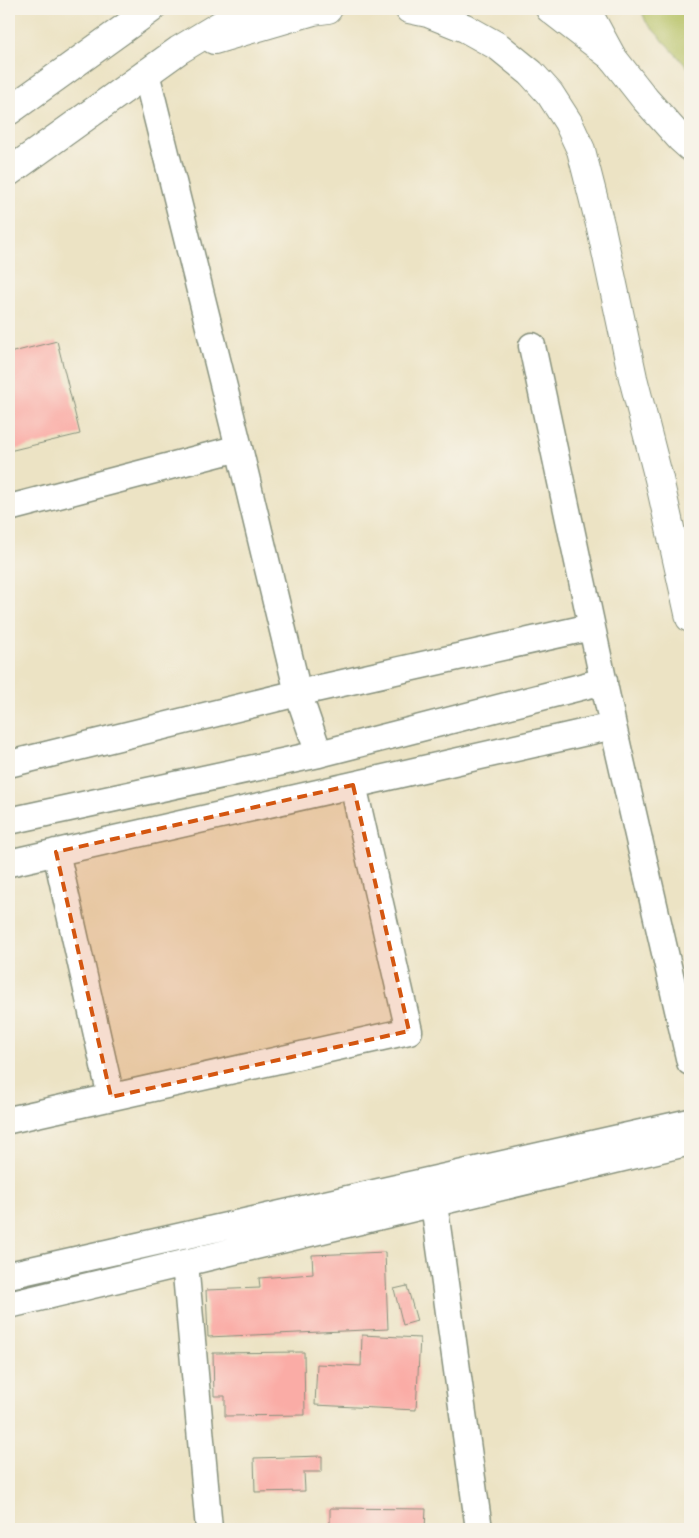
<svg xmlns="http://www.w3.org/2000/svg" width="699" height="1538" font-family="'Shantell Sans',sans-serif">
  <style>
    .green { fill: #b5c163; stroke: #6a7f4c }
    .building { fill: #faaca6 }
    .lines { fill: none; stroke-linecap: round; stroke-linejoin: round }
    .minor-casing { stroke: #86907c; stroke-width: 29 }
    .tertiary-casing { stroke: #86907c; stroke-width: 30 }
    .primary-casing { stroke: #86907c; stroke-width: 30 }
    .minor { stroke: #fff; stroke-width: 26 }
    .tertiary { stroke: #fff; stroke-width: 28 }
    .primary { stroke: #fff; stroke-width: 28 }
    .marked { fill: #d45610; fill-opacity: 0.2; stroke: #d45610; stroke-width: 4; stroke-dasharray: 10 6; stroke-linejoin: round }
  </style>
  <rect width="100%" height="100%" fill="#f7f3e8"/>
  <filter id="ink" filterUnits="userSpaceOnUse"><feTurbulence type="fractalNoise" baseFrequency=".02" numOctaves="2"/><feDisplacementMap in="SourceGraphic" scale="10" xChannelSelector="R" yChannelSelector="G"/><feConvolveMatrix kernelMatrix="1 2 1 2 8 2 1 2 1" color-interpolation-filters="sRGB"/></filter>
  <filter id="wash" filterUnits="userSpaceOnUse"><feTurbulence type="fractalNoise" baseFrequency=".0096" numOctaves="4" result="noise"/><feDisplacementMap in="SourceGraphic" scale="20" xChannelSelector="R" yChannelSelector="G"/><feGaussianBlur stdDeviation="1.12" result="paint"/><feColorMatrix in="noise" values="0 0 0 0 0 0 0 0 0 0 0 0 0 0 0 0 0 1.4 0 .05"/><feComposite in="paint" operator="in"/></filter>
  <g filter="url(#wash)">
    <rect width="100%" height="100%" fill="#ece3c4"/>
    <path class="green" d="M641,9H690V70L646,22Z"/>
    <g id="blocks">
      <path class="building" d="M57,341L80,434L9,451V353Z
        M385,1252L388,1329L208,1337L206,1290L260,1288L259,1278L313,1274L312,1255Z
        M407,1286L417,1321L403,1325L394,1289Z
        M362,1335L420,1338L416,1410L315,1405L317,1364L361,1366Z
        M304,1352L305,1415L225,1416V1396H214L213,1353Z
        M322,1456V1472H304L305,1491L255,1492L254,1458Z
        M330,1508L426,1509L425,1529H330Z"/>
    </g>
  </g>
  <g filter="url(#ink)">
    <use href="#blocks" fill-opacity="0" stroke="#86907c" stroke-width="1"/>
    <g class="lines">
      <g class="minor-casing">
        <path id="minor" d="M146,73L239,448L298,693L319,754L604,681
          M532,346L613,726L690,1062
          M9,508L239,448
          M9,764L298,693L591,627
          M9,821L319,754
          M56,852L111,1097
          M9,863L613,726
          M9,1120L409,1031L353,785
          M434,1204L479,1529
          M185,1263L209,1529
          M9,1275L690,1122
          M9,1305L690,1142"/>
      </g>
      <g class="tertiary-casing">
        <path id="tertiary" d="M409,9L428,13L465,28L499,47L531,73L550,94L568,122L581,150L601,228L633,378L659,479L690,618
          M550,9L612,57
          M214,40L313,11L328,9
          M9,111L151,9
          M9,172L179,50L247,9"/>
      </g>
      <g class="primary-casing">
        <path id="primary" d="M586,9L612,57L645,99L680,138L690,147"/>
      </g>
      <use href="#minor" class="minor"/>
      <use href="#tertiary" class="tertiary"/>
      <use href="#primary" class="primary"/>
    </g>
  </g>
  <path class="marked" d="M353,785L409,1031L111,1097L56,852Z"/>
  <rect width="699" height="1538" fill="none" stroke="#f7f3e8" stroke-width="30"/>
</svg>
